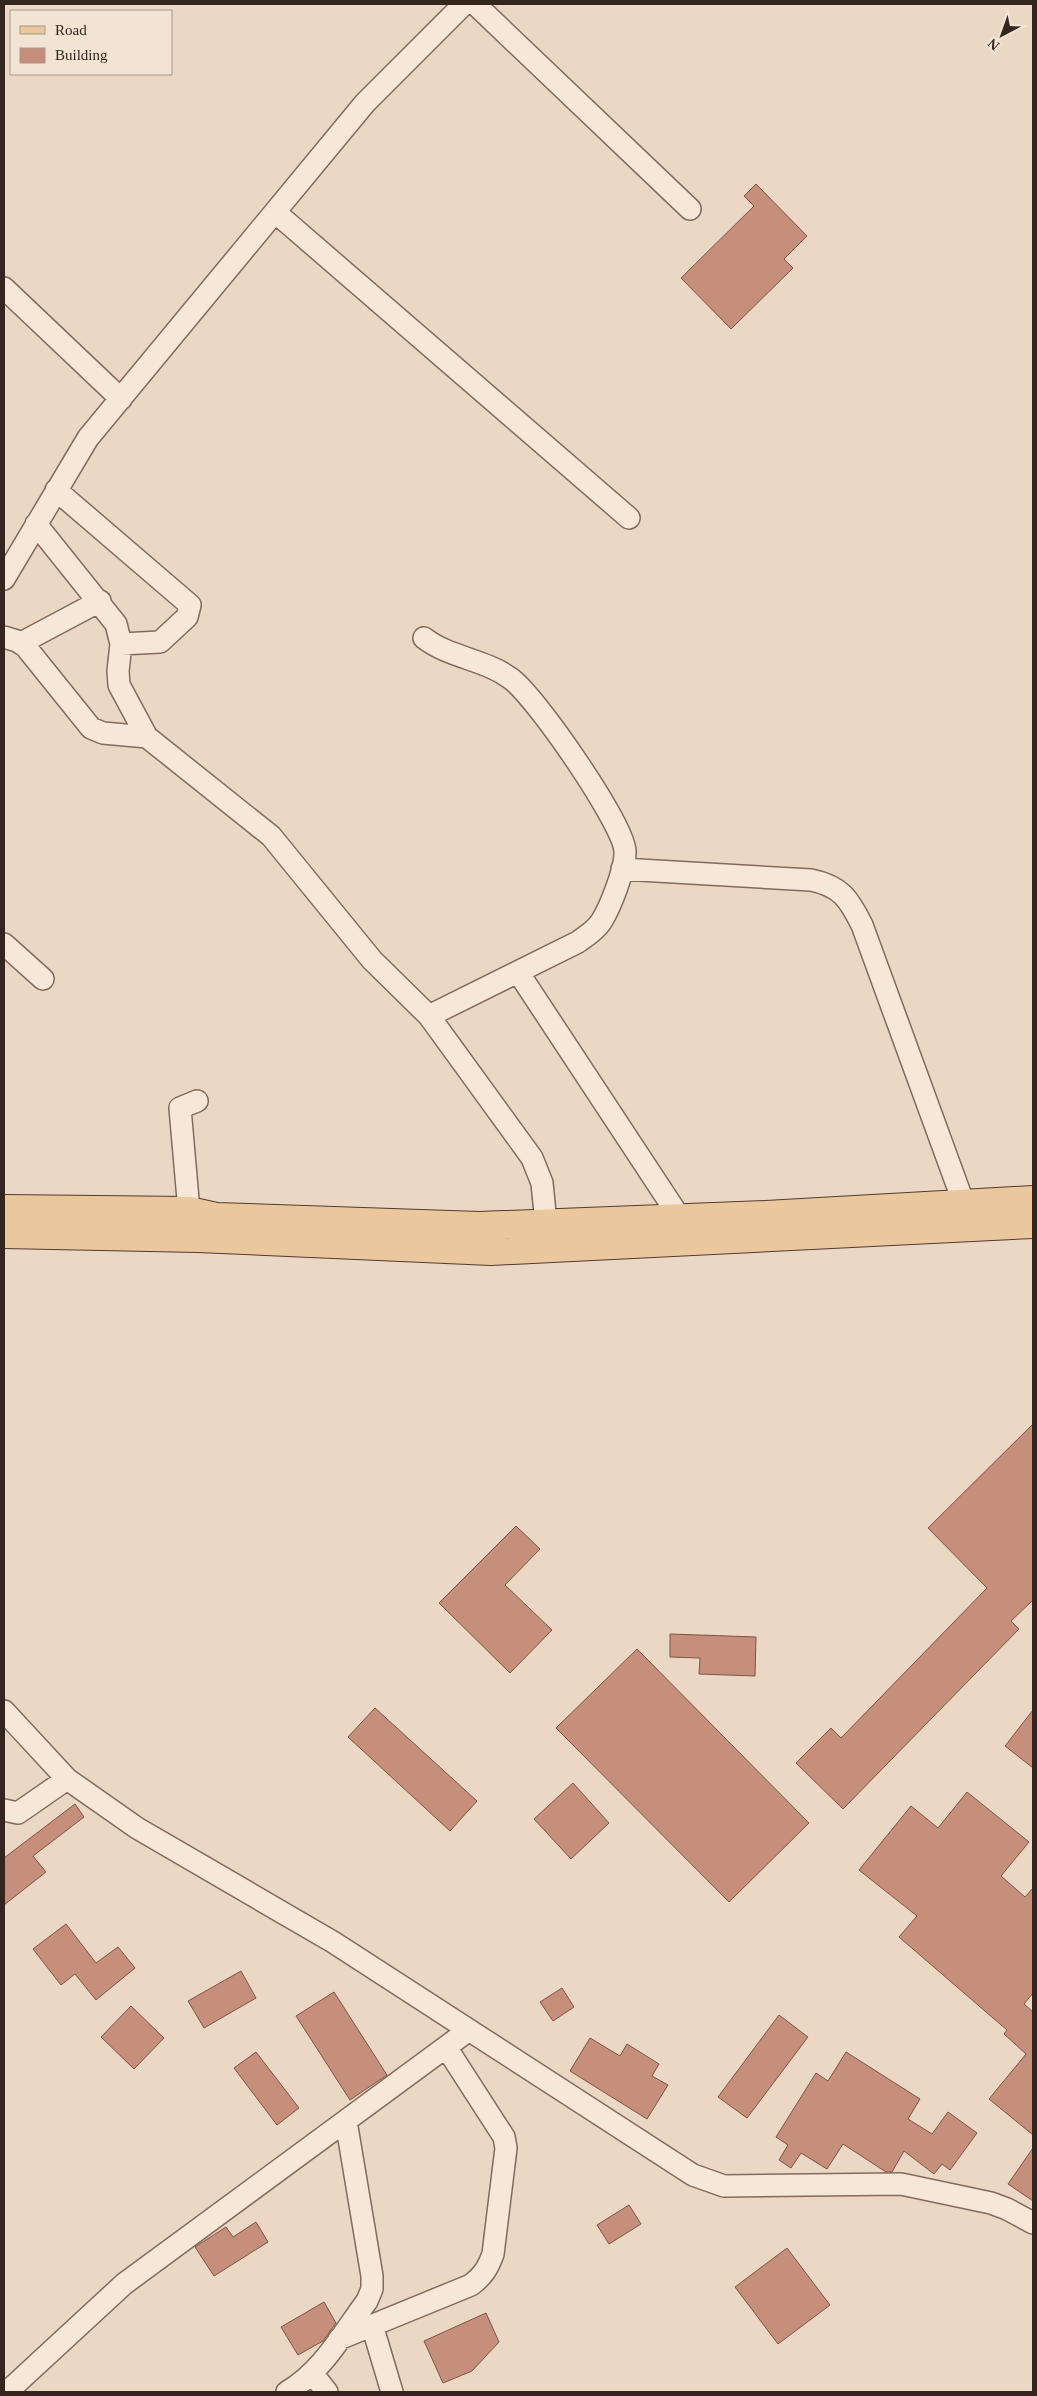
<svg xmlns="http://www.w3.org/2000/svg" width="1037" height="2396" font-family="'Times New Roman',serif">
  <style>
    .building { fill: #c58f7c; stroke: #805244 }
    .lines { fill: none; stroke-linecap: round; stroke-linejoin: round }
    .minor-casing { stroke: #836a5c; stroke-width: 24 }
    .major-casing { stroke: #513a30; stroke-width: 30 }
    .minor { stroke: #f6e7d6; stroke-width: 21 }
    .major { stroke: #ebc79e; stroke-width: 28 }
  </style>
  <rect width="100%" height="100%" fill="#ead8c4"/>
  <path class="building" d="M756,184L807,236L784,259L793,268L731,329L681,278L754,206L744,196Z
    M1033,1424V1600L1011,1621L1019,1629L843,1809L796,1763L831,1728L841,1738L987,1588L928,1528Z
    M516,1526L540,1549L505,1585L552,1630L510,1673L439,1603Z
    M670,1634L756,1637L755,1676L699,1674L700,1658L670,1657Z
    M637,1649L809,1823L729,1902L556,1728Z
    M375,1708L477,1801L450,1831L348,1737Z
    M1033,1710V1768L1005,1746Z
    M573,1783L609,1823L571,1859L534,1819Z
    M967,1792L1029,1842L1001,1876L1025,1897L1033,1888V1993L1024,2004L1033,2012V2135L989,2099L1026,2054L1004,2034L1007,2030L899,1937L917,1916L859,1870L911,1806L938,1828Z
    M75,1804L84,1817L33,1856L46,1872L4,1905V1858Z
    M66,1924L96,1963L118,1947L135,1968L96,2000L75,1974L61,1985L33,1949Z
    M241,1971L256,1998L204,2028L188,2001Z
    M562,1988L574,2007L553,2021L540,2002Z
    M334,1992L387,2075L350,2100L296,2016Z
    M131,2006L164,2038L134,2069L101,2037Z
    M779,2015L808,2037L747,2118L718,2097Z
    M590,2038L620,2056L627,2044L659,2064L652,2076L668,2085L647,2119L570,2071Z
    M256,2052L299,2108L277,2125L234,2068Z
    M846,2052L920,2099L908,2119L932,2134L948,2112L977,2133L950,2170L942,2164L934,2174L904,2151L892,2172H886L843,2144L827,2169L801,2153L791,2168L779,2160L788,2145L776,2137L816,2073L828,2081Z
    M1033,2148V2201L1008,2184Z
    M629,2205L641,2224L609,2244L597,2225Z
    M256,2222L268,2242L214,2276L195,2247L226,2227L233,2237Z
    M787,2248L830,2305L778,2344L735,2287Z
    M324,2302L336,2323L323,2341L298,2355L281,2327Z
    M486,2313L499,2342L472,2371L443,2383L424,2341Z"/>
  <g class="lines">
    <g class="minor-casing">
      <path id="minor" d="M475,4L690,209
        M275,212L629,518
        M4,288L121,399
        M56,490L190,605L187,617L160,642L121,644
        M36,524L116,624L121,644L118,671L119,685L147,737
        M4,579L88,438L365,103L464,4
        M4,637L17,641L25,646L91,728L103,733L147,737L271,836L372,960L429,1016L532,1158L542,1183L546,1223
        M424,638C450,658 484,659 510,678C535,695 623,823 625,851C626,868 610,908 601,922C595,931 586,936 578,942L429,1016
        M21,643L100,601
        M622,869L811,880C841,886 849,899 862,925L964,1204
        M4,944L43,979
        M518,972L680,1218
        M189,1211L180,1108L197,1101
        M4,1711L67,1779L137,1828L333,1942L693,2175L724,2186L901,2184L991,2203L1007,2209L1033,2223
        M4,1810L18,1813L67,1779
        M372,2325L392,2392
        M339,2339L471,2285C483,2276 488,2268 493,2254L506,2148L504,2137L446,2047
        M312,2373L327,2392
        M7,2392L124,2284L469,2030
        M287,2392C322,2372 343,2333 367,2301L372,2289V2276L346,2121"/>
    </g>
    <g class="major-casing">
      <path id="major" d="M4,1209L189,1211L216,1217L479,1226L766,1215L1033,1200
        M4,1234L198,1238L491,1251L1033,1224"/>
    </g>
    <use href="#minor" class="minor"/>
    <use href="#major" class="major"/>
  </g>
  <rect width="1037" height="2396" fill="none" stroke="#34261f" stroke-width="10"/>
  <rect x="10" y="10" width="162" height="65" fill="#f2e4d3" stroke="#a6988b"/>
  <rect x="20" y="26" width="25" height="8" fill="#ebc79e" stroke="#a6988b"/>
  <text x="55" y="35" font-size="15" fill="#34261f">Road</text>
  <rect x="20" y="48" width="25" height="15" fill="#c58f7c" stroke="#a6988b"/>
  <text x="55" y="60" font-size="15" fill="#34261f">Building</text>
  <g transform="translate(1002 35) rotate(221)" stroke="#f2e4d3" stroke-width="4" paint-order="stroke">
  <path d="M0-4L9 19L0 12L-9 19Z" fill="#34261f"/>
  <text y="-8" font-size="14" font-weight="bold" text-anchor="middle" fill="#34261f">N</text>
  </g>
</svg>
